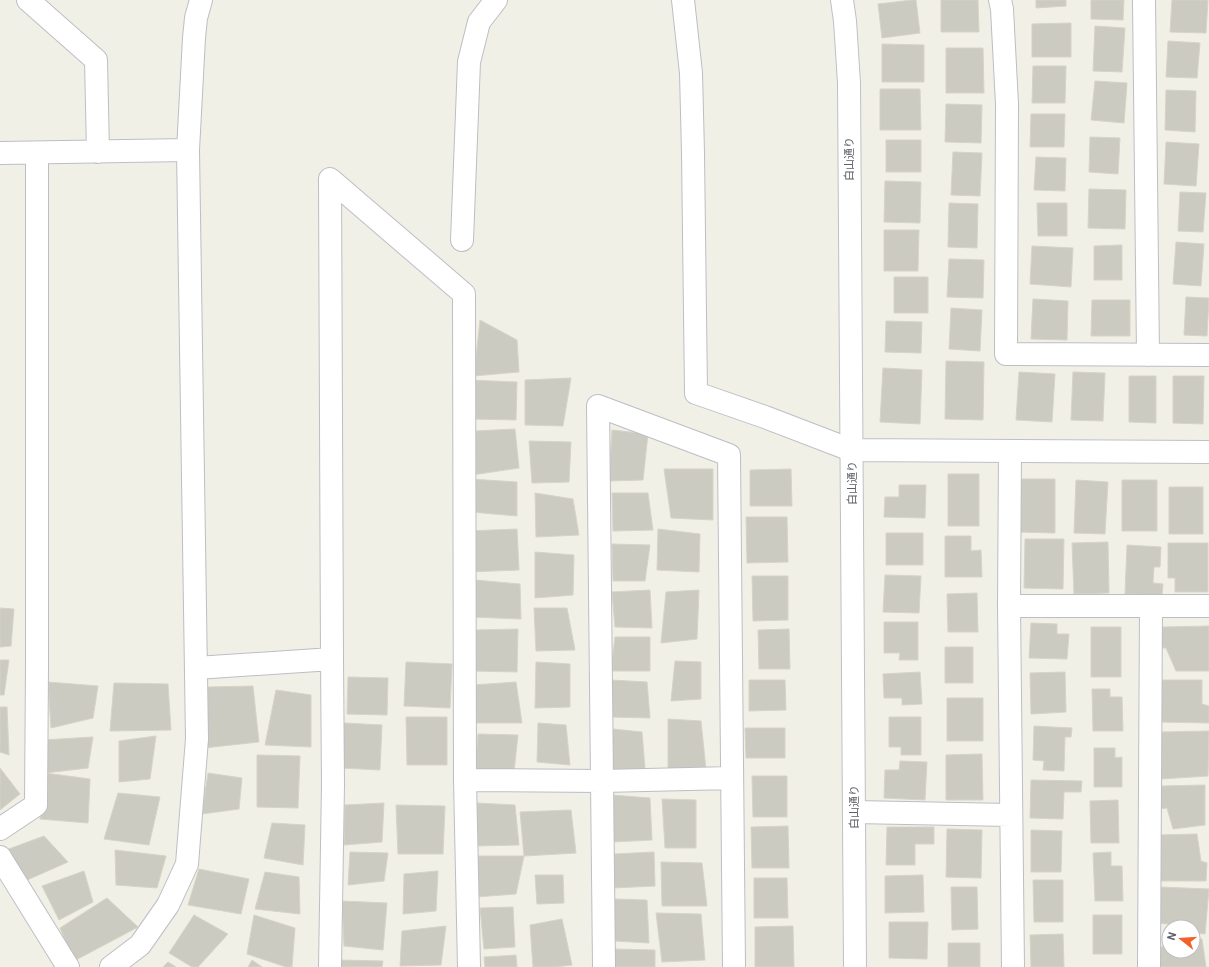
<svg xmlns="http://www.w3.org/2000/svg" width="1209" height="967" font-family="Roboto,'Noto Sans JP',sans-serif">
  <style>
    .building { fill: #cccbc2; stroke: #d6d4c4 }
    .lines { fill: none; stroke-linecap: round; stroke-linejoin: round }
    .street-casing { stroke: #bdbec5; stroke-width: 24 }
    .secondary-casing { stroke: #bec0c7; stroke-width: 24 }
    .street { stroke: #fff; stroke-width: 22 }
    .secondary { stroke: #fff; stroke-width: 22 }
    .labels { text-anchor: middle; stroke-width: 3; stroke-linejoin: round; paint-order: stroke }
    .street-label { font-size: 11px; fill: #5d6067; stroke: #fff }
  </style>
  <rect width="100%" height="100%" fill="#f1f0e6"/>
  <path class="building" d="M912,0H916L920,33L882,38L878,4Z
    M941,0H978L979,32H941Z
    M1036,0H1066V6L1036,8Z
    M1091,0H1124L1123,20L1091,19Z
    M1172,0H1208L1206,33L1170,32Z
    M1071,23V57H1032V24Z
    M1095,26L1125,28L1122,72L1093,71Z
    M1168,41L1200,43L1197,78L1166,77Z
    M882,44L924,45V82H882Z
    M946,48H983L984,93H946Z
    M1033,66H1066L1065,103H1032Z
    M1095,81L1127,83L1124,123L1091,120Z
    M880,89H920L921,130H880Z
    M1166,90L1196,91L1195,132L1165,130Z
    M946,104L982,105L981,143L945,142Z
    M1031,114H1065L1064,147H1030Z
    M1090,137L1120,138L1118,174L1089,172Z
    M886,140H921V172H886Z
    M1166,142L1199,144L1196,186L1164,184Z
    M953,152L982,153L980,196L951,195Z
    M1036,157L1066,158L1065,191L1034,190Z
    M885,181L921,182L920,223L884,222Z
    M1089,189L1126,190L1125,229L1088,228Z
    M1180,192L1206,193L1203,232L1178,231Z
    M949,203L978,204L977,248L948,247Z
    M1037,203H1067V236H1038Z
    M884,230H919L918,271H884Z
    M1176,242L1204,244L1201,286L1173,284Z
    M1122,245V280H1094V246Z
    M1032,246L1073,248L1071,287L1030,284Z
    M949,259L984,260L983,298L947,297Z
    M894,277H928V313H894Z
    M1186,297L1209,298L1207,336L1184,335Z
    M1033,299L1068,301L1067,340L1031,339Z
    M1092,300H1130V336H1091Z
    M951,308L982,310L980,351L949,349Z
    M480,320L517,340L519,372L474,376Z
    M886,321L922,322L921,353L885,352Z
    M946,361L984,362L983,420L945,419Z
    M883,368L922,370L920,424L880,422Z
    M1019,372L1055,374L1052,422L1016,420Z
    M1073,372L1105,373L1103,421L1071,420Z
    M1129,376H1156V423L1129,422Z
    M1173,376H1204L1203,424L1173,423Z
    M571,378L563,426L525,425V380Z
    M469,380L517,382L516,420L470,419Z
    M515,429L519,468L472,475L475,431Z
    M612,430L648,434L643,480L609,481Z
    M529,441L571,442L569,482L532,483Z
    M664,469H713V520L671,518Z
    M791,469L792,506H750V470Z
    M948,474H979V526H948Z
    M470,479L517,482V516L471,512Z
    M1019,479H1055V533L1018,532Z
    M1076,480L1108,482L1105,534L1074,533Z
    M1122,480H1157V531H1122Z
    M899,485H926L925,518L884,517L885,497H899Z
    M1169,487H1203V534H1169Z
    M535,493L573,499L579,535L536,537Z
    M612,493H648L653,530L613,531Z
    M746,517H787L788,562L747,563Z
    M517,529L519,570L469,572L467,531Z
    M658,529L700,534L699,572L657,570Z
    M886,533H923V565H886Z
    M945,536H971V551L981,550L982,577H945Z
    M1025,539H1064L1063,589L1024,588Z
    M1108,542L1109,593L1074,594L1072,543Z
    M1168,543H1208V592H1175V578H1168Z
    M612,544L650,545L645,581H613Z
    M1127,545L1161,547L1160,567H1154L1153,583L1163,584L1162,595L1125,594Z
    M535,552L574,555L573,595L535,598Z
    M885,575L921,576L919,613L883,612Z
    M752,576H788V620L753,621Z
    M475,580L520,584L521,619L470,617Z
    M650,590L652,628L615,627L612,592Z
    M699,590L697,639L661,643L666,592Z
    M977,593L978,632H948L947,594Z
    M0,608L14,609L11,646L0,647Z
    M534,608H567L575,650L536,651Z
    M884,622H918V660H899L900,653H884Z
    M1031,623L1057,624V634H1069L1067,659L1029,658Z
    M1209,626V671H1176L1166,648H1159L1162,627Z
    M1091,627H1121V677H1091Z
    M518,629L517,672L470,671L473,630Z
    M789,629L790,669H759L758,630Z
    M615,637H650V671H611Z
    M945,647H973V683H945Z
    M0,660H9L4,695H0Z
    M675,661L701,662V699L671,701Z
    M406,662L452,664L450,708L404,706Z
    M536,662L570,664V707L535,708Z
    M920,672L922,704L902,705V698H884L883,674Z
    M1065,672L1066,712L1031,714L1030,673Z
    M348,677L388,678L387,715L347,714Z
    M611,680L647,682L650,718L610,717Z
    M749,680H785L786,710L749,711Z
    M1158,680H1202V704L1209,706V723L1159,722Z
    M48,682L98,686L93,718L51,728Z
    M516,682L522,723H476L473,685Z
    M114,683L168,684L171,730L110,731Z
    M253,686L259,742L204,748L208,687Z
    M1092,689H1110V697H1122L1123,731H1093Z
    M276,690L311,695V747L265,745Z
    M947,698H983V741H947Z
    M0,707H7L9,755L0,752Z
    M406,717H447V765H407Z
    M889,717H921V755H901V747H889Z
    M668,719L701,721L707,779H668Z
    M344,723L382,725L380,770L342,768Z
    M538,723L566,725L570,765L537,762Z
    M1034,726L1072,728L1071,737H1065L1064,771L1043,770L1044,761L1033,760Z
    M745,728H785V758H746Z
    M613,729L642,732L646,780L610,781Z
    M1209,731L1208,776L1161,779V732Z
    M478,734L518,735L514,772L475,773Z
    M156,736L150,779L119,782V741Z
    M93,737L88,768L45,773L43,740Z
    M1094,748H1115V758L1122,757V787H1094Z
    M982,754L983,800H946V755Z
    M257,755L300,756L298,808L257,807Z
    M900,761L927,762L925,800L884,798L885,770H899Z
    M0,768L20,794L0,810Z
    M45,773L90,779L88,823L40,819Z
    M208,773L242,778L239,809L202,814Z
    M752,776H787V817H753Z
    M1031,780L1082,781L1081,792H1064L1063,819L1030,818Z
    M1205,785V825L1173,829L1167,808L1158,809L1162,786Z
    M118,793L160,797L149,845L104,839Z
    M612,795L650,798L652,840L612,842Z
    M662,799L696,800V848H665Z
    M1118,800L1119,843H1091L1090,801Z
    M384,803L382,842L344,845L345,805Z
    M477,803L515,805L519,845L477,846Z
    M396,805L445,806L443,854H398Z
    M571,810L576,853L524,856L520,812Z
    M272,823L305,825L303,865L264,858Z
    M788,826L789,868H752L751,827Z
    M887,827H934V844H915V865H886Z
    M947,829L982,830L981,878L946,877Z
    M1031,830L1062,831L1061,872H1031Z
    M1197,834L1201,861L1207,863L1206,881H1160L1158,835Z
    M44,836L68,862L25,881L6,850Z
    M115,850L166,856L157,888L116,885Z
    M350,852L388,853L384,881L348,885Z
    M654,852L655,886L613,888L614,854Z
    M1111,852V866H1122L1123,901H1095L1093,853Z
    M476,856H524L516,894L476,897Z
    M661,862L702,863L707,906H662Z
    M199,869L249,879L241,914L188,905Z
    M84,871L93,902L59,920L42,886Z
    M438,871L436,911L403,914L404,874Z
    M265,872L299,877L300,914L255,909Z
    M535,875H563L564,903L537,904Z
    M923,875L924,912L885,913V876Z
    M754,878H787L788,918H754Z
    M1033,880H1063V922H1034Z
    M951,887H977L978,929L952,930Z
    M1161,887L1209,889L1205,934L1193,933V927H1169L1168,924L1157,923Z
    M107,898L138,927L74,961L60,928Z
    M613,899L647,900L649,943L615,941Z
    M342,901L387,903L383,950L344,946Z
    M513,907L515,947L484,949L480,908Z
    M656,913L701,914L705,960L662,962Z
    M194,915L228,934L198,967H192L169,953Z
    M254,915L295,928L292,967H286L247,954Z
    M1093,915H1122V954H1093Z
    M562,919L572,965L555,967H533L530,925Z
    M889,922H928L927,959L889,958Z
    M446,926L441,965L400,966L402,931Z
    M793,926L794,967H755V927Z
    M1063,934L1064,967H1031L1030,935Z
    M1193,938L1202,939L1206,967H1158L1157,948L1169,945V951H1193Z
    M948,943H980V967H948Z
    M614,949L655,950V967H615Z
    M516,955L517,967H485L484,957Z
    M252,960L262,967H248Z
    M338,960L383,961L382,967H338Z
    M168,962L176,967H163Z"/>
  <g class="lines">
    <g class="street-casing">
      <path id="street" d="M28,0L96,60L98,152
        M683,0L691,73L693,153L696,393L765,417L851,450
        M1000,0L1002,9L1007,104L1006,354L1209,355
        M1144,0L1148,355
        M0,153L188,150
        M462,240L469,62L479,22L496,0
        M1009,606L1010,451
        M332,659L330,179L464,294L465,780L469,967
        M196,668L332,659L333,784L330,967
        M465,780L602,781L732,778
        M854,812L1011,815
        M0,829L36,805L37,667V153
        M0,857L68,967
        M111,967L140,945L168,905L187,864L197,739L188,150L194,38L196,18L201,0
        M604,967L598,406L729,455L734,967
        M1013,967L1009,606H1209
        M1149,967L1151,606"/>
    </g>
    <g class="secondary-casing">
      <path id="secondary" d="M842,0L845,21L849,83L855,967
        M851,450L1209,452"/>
    </g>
    <use href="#street" class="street"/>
    <use href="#secondary" class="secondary"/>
  </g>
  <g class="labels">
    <g class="street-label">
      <text transform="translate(849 159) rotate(-90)" y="4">白山通り</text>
      <text transform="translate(852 483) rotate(-90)" y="4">白山通り</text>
      <text transform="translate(854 807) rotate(-90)" y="4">白山通り</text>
    </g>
  </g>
  <g transform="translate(1181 939) rotate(287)"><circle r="19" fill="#ffffff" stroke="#bebfc2"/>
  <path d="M0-3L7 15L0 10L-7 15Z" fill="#f3612a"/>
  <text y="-6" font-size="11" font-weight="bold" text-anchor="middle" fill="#5d6067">N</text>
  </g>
</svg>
